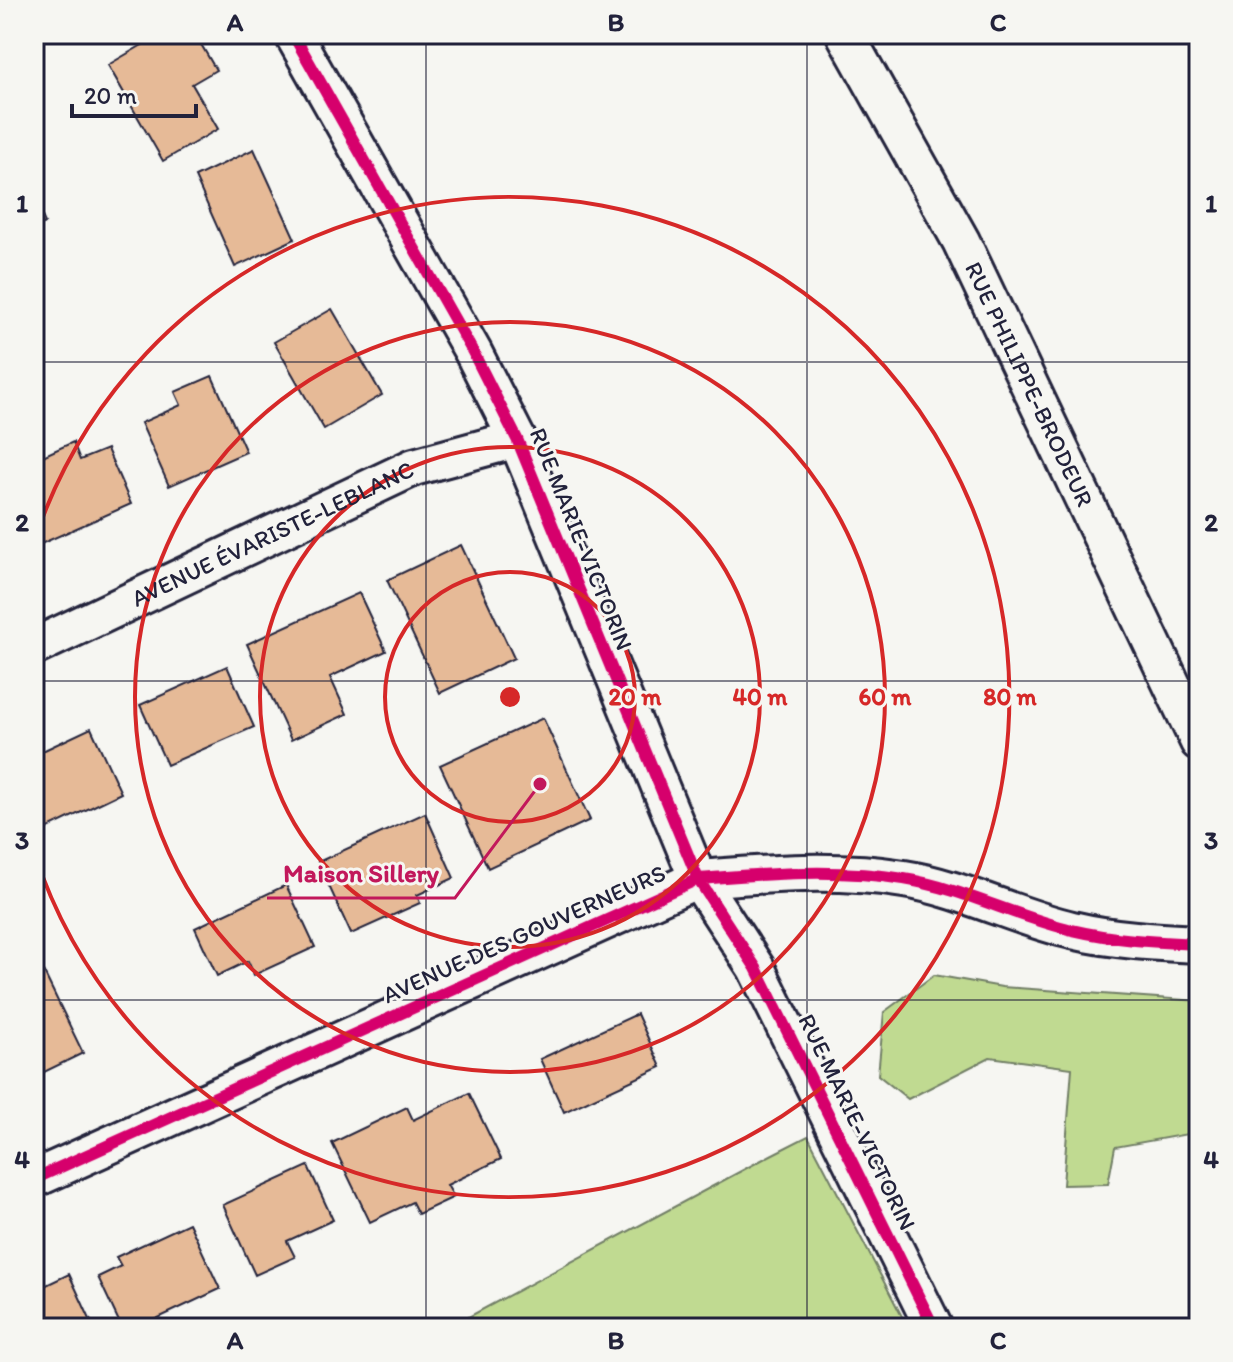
<svg xmlns="http://www.w3.org/2000/svg" width="1233" height="1362" font-family="Itim,sans-serif">
  <style>
    .green { fill: #c0da91; stroke: #717e66; stroke-width: 2 }
    .building { fill: #e6ba97; stroke: #22223b; stroke-width: 2 }
    .lines { fill: none; stroke-linecap: round; stroke-linejoin: round }
    .street-casing { stroke: #22223b; stroke-width: 42 }
    .street { stroke: #f6f6f2; stroke-width: 36 }
    .cycleway-casing { stroke: #f6f6f2; stroke-width: 17 }
    .cycleway { stroke: #d6006c; stroke-width: 12 }
    .grid { fill: none; stroke: #22223b; stroke-width: 2; stroke-opacity: 0.55 }
    .ring { fill: none; stroke: #d62828; stroke-width: 4 }
    .labels { text-anchor: middle; stroke-width: 6; stroke-linejoin: round; paint-order: stroke }
    .street-label { font-size: 24px; fill: #22223b; stroke: #f6f6f2 }
    .centre { fill: #d62828; stroke: #f6f6f2; stroke-width: 4 }
    .ring-label { font-size: 24px; text-anchor: middle; font-weight: bold; fill: #d62828; stroke: #f6f6f2; stroke-width: 6; stroke-linejoin: round; paint-order: stroke }
    .leader { fill: none; stroke: #c2185b; stroke-width: 3 }
    .callout-dot { fill: #c2185b; stroke: #f6f6f2; stroke-width: 3 }
    .callout-label { font-size: 26px; text-anchor: middle; font-weight: bold; fill: #c2185b; stroke: #f6f6f2; stroke-width: 6; stroke-linejoin: round; paint-order: stroke }
    .neatline { fill: none; stroke: #22223b; stroke-width: 3 }
    .grid-label { font-size: 26px; text-anchor: middle; font-weight: bold; fill: #22223b }
  </style>
  <rect width="100%" height="100%" fill="#f6f6f2"/>
  <filter id="ink" filterUnits="userSpaceOnUse"><feTurbulence type="fractalNoise" baseFrequency=".0125" numOctaves="2"/><feDisplacementMap in="SourceGraphic" scale="16" xChannelSelector="R" yChannelSelector="G"/><feConvolveMatrix kernelMatrix="1 2 1 2 8 2 1 2 1" color-interpolation-filters="sRGB"/></filter>
  <g filter="url(#ink)">
    <path class="green" d="M934,975L1002,987L1199,1001V1132L1115,1147L1108,1184L1063,1185L1072,1068L990,1057L908,1099L878,1075L884,1012Z
      M808,1136L908,1328H448L771,1155Z"/>
    <path class="building" d="M161,34H195L216,70L192,84L218,129L163,161L108,65Z
      M254,149L295,239L235,267L195,177Z
      M34,198L45,223L34,228Z
      M332,309L382,395L324,429L274,342Z
      M212,376L246,452L169,486L141,423L181,405L175,392Z
      M73,442L80,460L107,449L131,504L34,547V484L43,480L34,460Z
      M461,545L514,658L440,693L387,580Z
      M359,593L386,651L330,677L347,714L291,740L247,644Z
      M227,666L254,727L167,765L140,705Z
      M543,718L590,820L488,868L440,765Z
      M91,728L121,793L34,835V755Z
      M425,813L454,878L417,895L420,903L351,934L318,862Z
      M286,885L315,947L254,975L248,961L217,976L195,928Z
      M37,958L83,1053L34,1077V960Z
      M637,1014L661,1067L564,1112L540,1059Z
      M469,1093L501,1159L447,1185L454,1197L418,1214L412,1202L370,1222L332,1143L407,1107L413,1120Z
      M308,1166L333,1220L287,1241L295,1257L255,1275L223,1205Z
      M189,1223L220,1289L137,1328H122L98,1277L121,1266L116,1257Z
      M69,1274L94,1328H34V1291Z"/>
    <g class="lines">
      <g class="street-casing">
        <g id="street">
          <path d="M293,34L473,352L517,439L698,879L756,968L934,1328"/>
          <path id="s1" d="M845,34L961,241L1199,742"/>
          <path id="s2" d="M34,647L414,467L517,439"/>
          <path d="M34,1179L698,879C765,874 836,868 904,879C962,888 1015,917 1072,930C1114,940 1156,942 1199,944"/>
        </g>
      </g>
      <use href="#street" class="street"/>
      <g class="cycleway-casing">
        <path id="cycleway" d="M293,34L473,352L517,439L698,879L756,968L934,1328
          M34,1179L698,879C765,874 836,868 904,879C962,888 1015,917 1072,930C1114,940 1156,942 1199,944"/>
      </g>
      <use href="#cycleway" class="cycleway"/>
    </g>
  </g>
  <path class="grid" d="M426,34V1328M807,34V1328M34,362H1199M34,681H1199M34,1000H1199"/>
  <g class="ring">
    <circle cx="510" cy="697" r="125"/>
    <circle cx="510" cy="697" r="250"/>
    <circle cx="510" cy="697" r="375"/>
    <path d="M34 542A500 500 0 1 1 34 852"/>
  </g>
  <g class="labels">
    <g class="street-label">
      <text dy="8" stroke="none"><textPath href="#s1" startOffset="396">RUE PHILIPPE-BRODEUR</textPath></text>
      <text dy="8" stroke="none"><textPath href="#s2" startOffset="264">AVENUE ÉVARISTE-LEBLANC</textPath></text>
      <text transform="translate(581 539) rotate(68)" y="8">RUE MARIE-VICTORIN</text>
      <text transform="translate(524 934) rotate(-24)" y="8">AVENUE DES GOUVERNEURS</text>
      <text transform="translate(857 1122) rotate(64)" y="8">RUE MARIE-VICTORIN</text>
    </g>
  </g>
  <circle cx="510" cy="697" r="12" class="centre"/>
  <g class="ring-label">
    <text x="635" y="705">20 m</text>
    <text x="760" y="705">40 m</text>
    <text x="885" y="705">60 m</text>
    <text x="1010" y="705">80 m</text>
  </g>
  <path class="leader" d="M540 784L455 898H267"/>
  <circle class="callout-dot" cx="540" cy="784" r="8"/>
  <g class="callout-label">
    <text x="361" y="882">Maison Sillery</text>
  </g>
  <rect width="1233" height="1362" fill="none" stroke="#f6f6f2" stroke-width="88"/>
  <path d="M72 104v12h124v-12" fill="none" stroke="#22223b" stroke-width="4"/>
  <text x="84" y="104" font-size="24" fill="#22223b" stroke="#f6f6f2" stroke-width="6" paint-order="stroke">20 m</text>
  <rect x="44" y="44" width="1145" height="1274" class="neatline"/>
  <g class="grid-label">
    <text x="235" y="31">A</text>
    <text x="616" y="31">B</text>
    <text x="998" y="31">C</text>
    <text x="22" y="212">1</text>
    <text x="1211" y="212">1</text>
    <text x="22" y="531">2</text>
    <text x="1211" y="531">2</text>
    <text x="22" y="849">3</text>
    <text x="1211" y="849">3</text>
    <text x="22" y="1168">4</text>
    <text x="1211" y="1168">4</text>
    <text x="235" y="1349">A</text>
    <text x="616" y="1349">B</text>
    <text x="998" y="1349">C</text>
  </g>
</svg>
